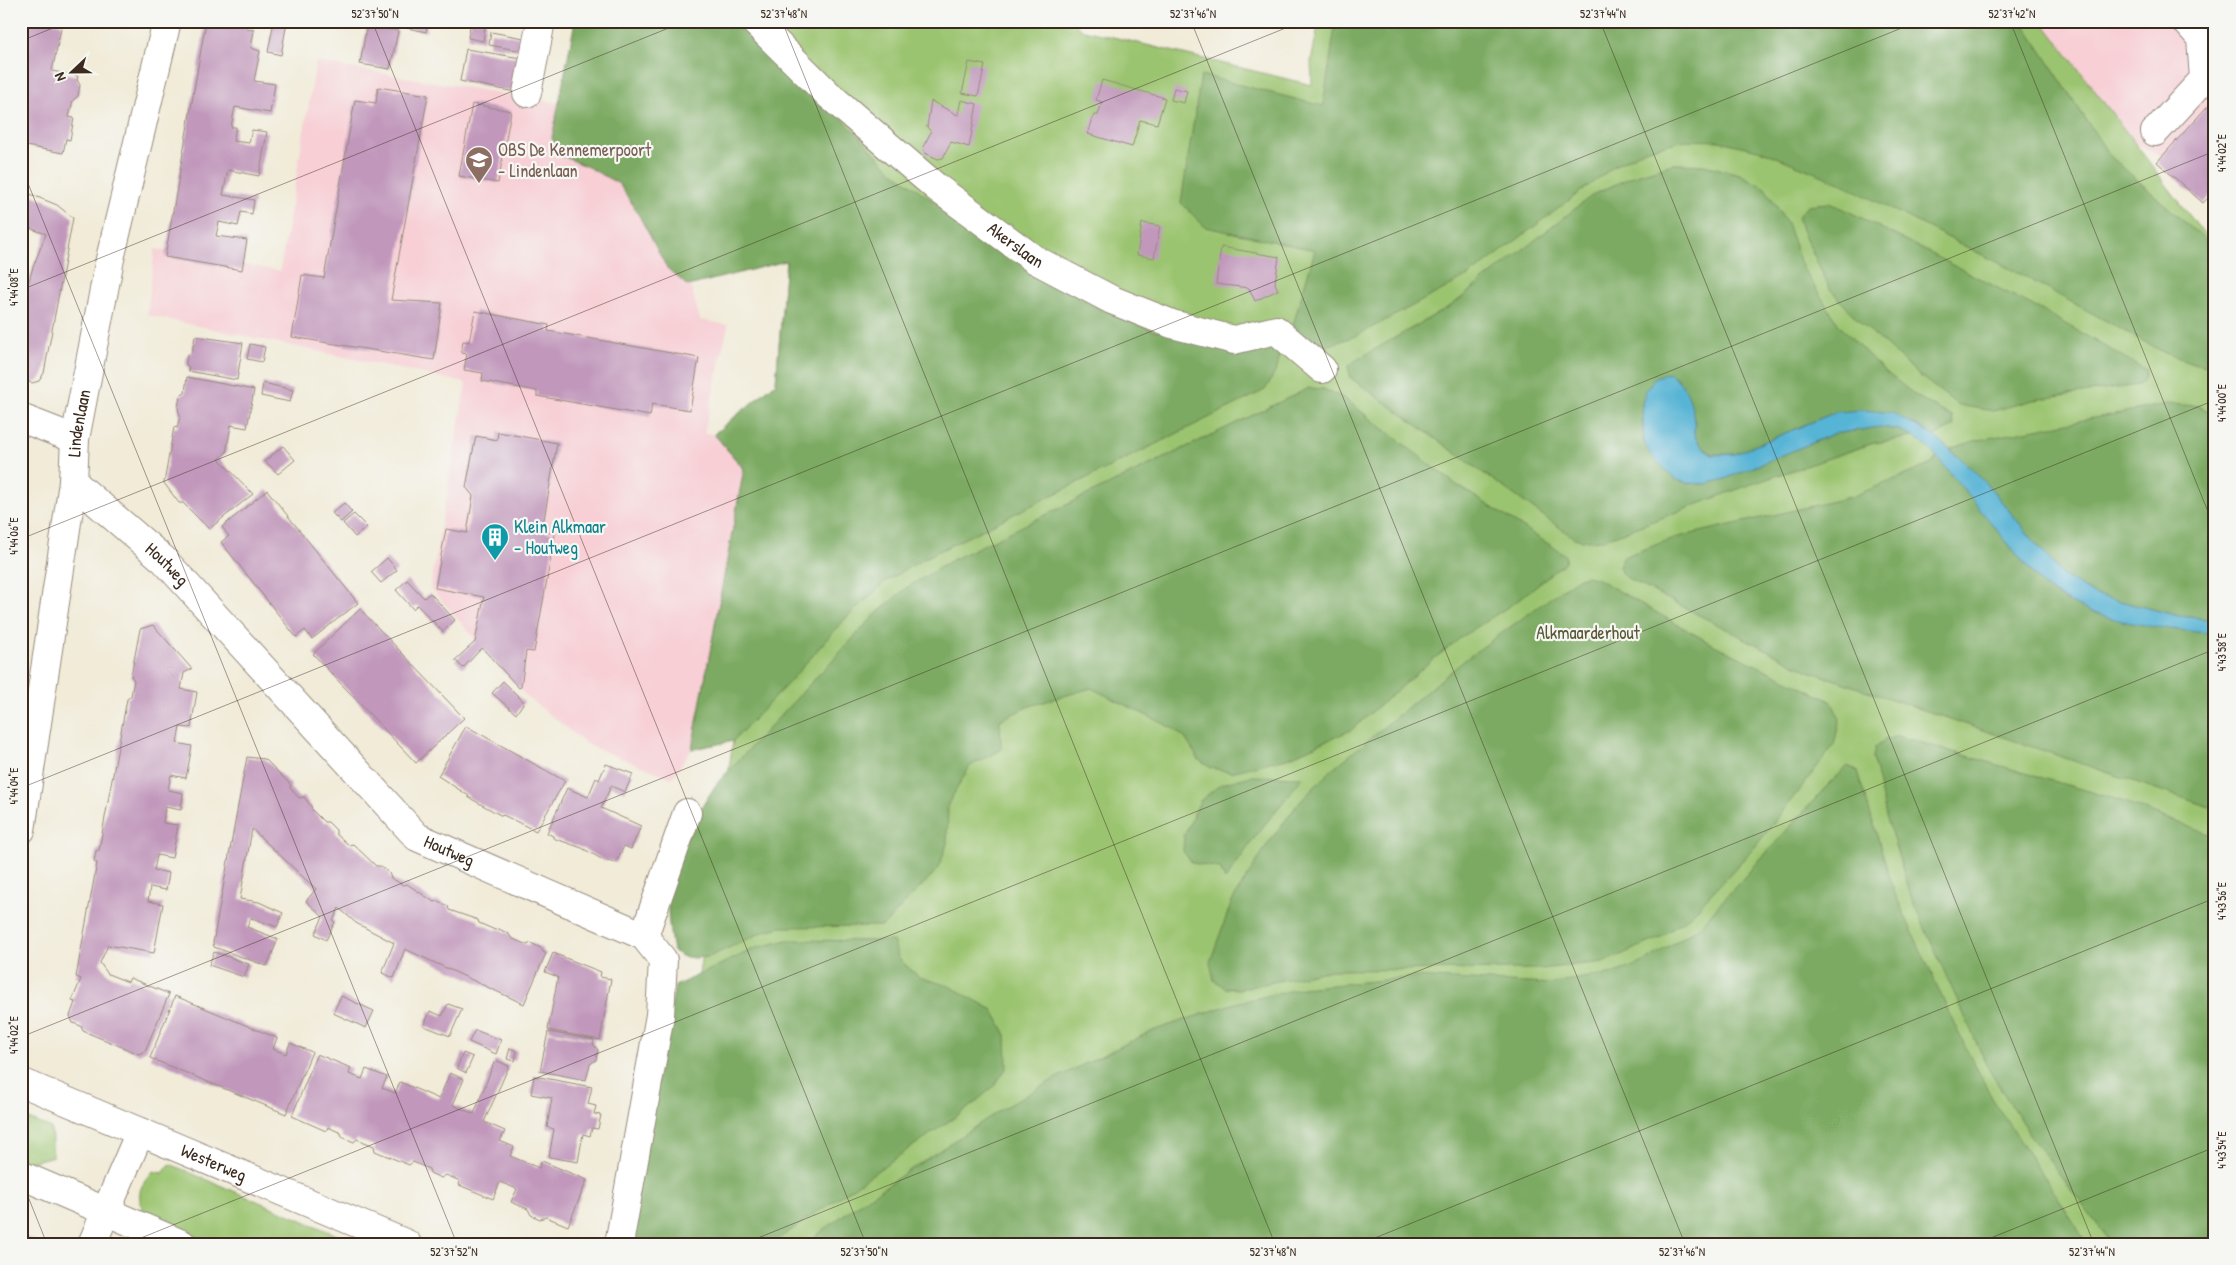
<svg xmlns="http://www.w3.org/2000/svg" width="2236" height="1265" font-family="'Patrick Hand',sans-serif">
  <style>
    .built { fill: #f7cfd5 }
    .green { fill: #9bc470; stroke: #6b7747 }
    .forest { fill: #7caa62; stroke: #5c6a40 }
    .water { fill: #57b4d5; stroke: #496f7a }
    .building { fill: #c198bc }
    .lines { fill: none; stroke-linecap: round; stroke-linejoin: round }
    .minor-casing { stroke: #968a7b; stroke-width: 30 }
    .minor { stroke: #fff; stroke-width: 28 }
    .ticks { fill: none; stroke: #3b2a1e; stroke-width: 1; stroke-opacity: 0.45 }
    .labels { text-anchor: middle; stroke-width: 4.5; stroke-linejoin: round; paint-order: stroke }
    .education-label { font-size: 18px; fill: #785e54; stroke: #f6f6f2; text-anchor: start }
    .street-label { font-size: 18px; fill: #3b2a1e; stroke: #f6f6f2 }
    .culture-label { font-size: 18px; fill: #0d838f; stroke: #f6f6f2; text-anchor: start }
    .park-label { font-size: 18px; fill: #585837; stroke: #f6f6f2 }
    .neatline { fill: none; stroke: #3b2a1e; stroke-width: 2 }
    .ticks-label { font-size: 12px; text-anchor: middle; fill: #3b2a1e }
  </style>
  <rect width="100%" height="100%" fill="#f6f6f2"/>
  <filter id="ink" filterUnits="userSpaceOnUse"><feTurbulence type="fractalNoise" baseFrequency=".02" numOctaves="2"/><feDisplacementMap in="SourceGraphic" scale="10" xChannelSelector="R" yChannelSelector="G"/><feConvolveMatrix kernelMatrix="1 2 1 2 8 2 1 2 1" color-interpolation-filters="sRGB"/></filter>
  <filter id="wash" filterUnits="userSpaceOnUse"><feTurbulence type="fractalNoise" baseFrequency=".0096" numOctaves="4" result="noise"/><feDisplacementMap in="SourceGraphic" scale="20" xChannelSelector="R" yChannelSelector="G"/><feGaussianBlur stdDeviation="1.12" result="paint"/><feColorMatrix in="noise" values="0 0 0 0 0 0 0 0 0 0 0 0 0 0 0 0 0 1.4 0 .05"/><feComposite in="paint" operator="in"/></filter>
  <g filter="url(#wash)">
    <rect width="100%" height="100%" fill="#f1ebd8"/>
    <path class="built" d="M1886,21H2215V183Z
      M316,62L646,118L700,320L728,325L704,433L714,434L744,468L692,749L672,778L588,745L525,695L430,588L466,383L147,315L155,249L280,271Z"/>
    <path class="green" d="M620,21H1073L1080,29L1312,85L1311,62L1319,21H2042L2215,249V1244H663L690,1036L733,741L692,749L744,469L714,434L776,383L786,261Z
      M21,1116L51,1128L53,1156L24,1164L21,1163Z
      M170,1164L358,1244H216L145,1216C136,1193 138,1189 153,1171L163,1173Z"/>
    <path class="forest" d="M575,21H749L892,171L990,242L1094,306L1154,331L1268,341L1276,345L1280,353L1277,369L1265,390L929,556L886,581L840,624L792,679L733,741L692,749L744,469L714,434L776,383L786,261L688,286L667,268L635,208L619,184L588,167L560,155L552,138Z
      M1336,21H2022L2109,155L2215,249V367L2196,364L2165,353L2020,274L1840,183L1762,151L1720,141L1686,140L1647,149L1616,165L1470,275L1358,335L1318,349L1307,343L1293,325L1315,250L1205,227L1181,203L1201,75L1323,106Z
      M1673,164L1704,165L1740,174L1765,188L1787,223L1802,267L1839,325L1881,368L1916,396L1952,417L1954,426L1934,436L1915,424L1836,412L1735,454H1712L1700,444L1694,433L1695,422L1678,379L1669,373L1656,377L1642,404L1644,441L1675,479L1687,483L1706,484L1725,479L1833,434L1880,427L1900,430L1913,437L1874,443L1749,485L1603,540L1587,541L1574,538L1351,378L1348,367L1353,362L1452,305L1594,194L1636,175Z
      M1828,203L1842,208L2041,310L2146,370L2144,380L2139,385L2033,400L1993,411L1958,405L1920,376L1856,318L1830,289L1802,230L1798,216L1808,205Z
      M1309,388L1324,389L1345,399L1454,483L1564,554L1566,558L1564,563L1517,601L1463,636L1426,665L1351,730L1290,757L1231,772L1211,768L1199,760L1185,738L1172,728L1091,688L1027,707L1000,720L1001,750L970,766L948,804L947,844L939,868L883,926L780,927L763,932L709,957L693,958L682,956L673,951C671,938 668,923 668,909C668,870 695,814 718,782L874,616L906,588L954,559Z
      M2167,404L2199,406L2215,415V620L2179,616L2096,595L2063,576L1992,490L1950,449L1974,441Z
      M1937,456L2043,586L2064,601L2172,629L2215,634V809L1806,670L1629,579L1622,574L1619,567L1623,557L1674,538L1851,497L1932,464Z
      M1586,576L1596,578L1710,643L1831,701L1840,719L1834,745L1755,847L1691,915L1660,938L1604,962L1540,969L1332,970L1239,989L1225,988L1214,980L1210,962L1232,901L1267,845L1297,805L1328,773L1466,659L1578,578Z
      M1898,736L2122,801L2215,837V1244H2112L2030,1135L1989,1070L1912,900L1886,816L1873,758L1875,747L1885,740Z
      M1848,766L1857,771L1895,894L1958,1032L1992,1098L2088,1244H805L854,1207L999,1111L1058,1077L1152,1031L1235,1003L1302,988L1414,977L1546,984L1614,973L1644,962L1698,928L1825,788Z
      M1251,776L1303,777L1258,833L1225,880L1220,868L1192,863L1183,851L1184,836L1200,801L1221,784Z
      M787,940L893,941L899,959L919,977L949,986L993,1010L1006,1035L1007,1067L995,1085L971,1106L771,1244H627L675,986L756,948Z"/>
    <path class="water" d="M1669,373C1686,384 1692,401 1694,421C1695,425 1694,429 1694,433C1697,442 1705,449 1712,455L1735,454L1836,412L1864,410L1893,413L1934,436L1971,468L1992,490L2063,576L2096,595L2179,616L2215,620V634C2153,627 2094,624 2043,586L1932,451L1920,441L1900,430L1880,427L1833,434L1725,479L1706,484L1687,483L1675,479L1650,454L1644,441L1642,404L1646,390L1656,377Z"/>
    <g id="blocks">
      <path class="building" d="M21,21H50L62,24L52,71L78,76L77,80L80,85L78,96L73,100L70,113L69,117L74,118L70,140L66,139L63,153L21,145Z
        M206,21H249L247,29L254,30L251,48L260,51L254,81L275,84L270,113L235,107L231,127H236L233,141L249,143L252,130L267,132L259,176L228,170L223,195L254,200L252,214L241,212L238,226L219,222L216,236L247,240L242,270L165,257Z
        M274,21L287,22L281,55L268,52Z
        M399,21H428L426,32L398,26Z
        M471,21H486L483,41L468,38Z
        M367,25L398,31L390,69L360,64Z
        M491,32L524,38L522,51L489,45Z
        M466,49L521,58L515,92L460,81Z
        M969,62L985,65L978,96L962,93Z
        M1102,80L1165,98L1157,124L1140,120L1132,147L1088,134L1094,115H1098L1102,102L1096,100Z
        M378,87L428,95L391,300L442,303L434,360L292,337L302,275L324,278L355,100L376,103Z
        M1174,88L1187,91L1184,103L1171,100Z
        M2215,98V191L2203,203L2157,162Z
        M961,100L977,104L969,147L951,142L943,158L938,159L925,153L923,147L931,132L927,127L931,101L958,115Z
        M472,104L511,111L498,183L459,176Z
        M30,194L57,205L73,218L44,373L39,381L32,383L21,379V297L24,298L33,267L46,234L21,225V216Z
        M1142,223L1160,226L1154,258L1137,255Z
        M1221,247L1279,257L1275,283L1278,290L1255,301L1249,288L1216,284Z
        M475,311L549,325L548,331L699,358L690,410L652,404L650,416L537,396V391L482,381L483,373L464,370L467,354L461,353L463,341L469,342Z
        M195,336L243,343L237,380L188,371L189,368L186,364L187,355L192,352Z
        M250,344L265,347L262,362L247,359Z
        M187,377L254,390L247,428L231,425L226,453L219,459L253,494L209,529L183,503H179L164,483L174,427L177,428L180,416L178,408L180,396L185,393Z
        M263,383L293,390L290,402L261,396Z
        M498,432L557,443L542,531L555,534L534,652L526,651L521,687L519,688L482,648L463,668L455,660L475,642L484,597L435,588L446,529L467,533L473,496L466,487L476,436L497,440Z
        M283,446L295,460L278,474L265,461Z
        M267,490L358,603L312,639L305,630L296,637L221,542L229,536L222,527Z
        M344,503L352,512L341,522L332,513Z
        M354,514L367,527L355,537L343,523Z
        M387,558L397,570L381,583L371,572Z
        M407,580L424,598L430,593L455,620L443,632L417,605L413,609L396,590Z
        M360,609L464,718L416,763L313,654Z
        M153,625L192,669L184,673L181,689L197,692L191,728L180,727L177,743L192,746L186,778L171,775L168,790L183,793L181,810L165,807L163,823L178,825L172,858L157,855L154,870L169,873L166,890L150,887L148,901L163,904L154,953L108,945L100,963L108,974L128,982L130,978L169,994L145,1051L139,1054L83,1031L81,1026L73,1023L70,1016L75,1002L72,1001L81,979L76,977L97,863L94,861L96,851L99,850L127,699L131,696L134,680L131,676L140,629Z
        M503,681L524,702L516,714L492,693Z
        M466,726L565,781L536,831L503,815L502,816L468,797L469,796L438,776Z
        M247,757L265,759L291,785L290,788L299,798L304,797L311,806L312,810L324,822H328L336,830V834L349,845L353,844L376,866H380L389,873L391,878L403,885L407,884L434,902L438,901L448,906L449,910L478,920L479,923L495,930L499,929L509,934L511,938L527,945L531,943L541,948L543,952L546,953L524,1004L405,949L394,978L382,973L394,943L356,923L339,908L333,921L335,922L326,940L315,934L323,917L306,901L316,889L252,829L240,899L259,902L283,913L277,927L251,918L247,927L278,939L267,966L214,947L213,943Z
        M606,764L633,774L625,792L611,786L601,808L641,826L631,849L624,846L616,863L608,860L605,861L582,848L553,838V836L547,833L567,788L588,797L596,778L599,780Z
        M214,952L249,964L244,977L209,965Z
        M553,953L601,972L600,977L611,979L600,1040L548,1030L558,977L545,972Z
        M175,996L277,1038L273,1049L286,1054L290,1043L312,1052L286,1114L150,1058Z
        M341,996L374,1011L366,1028L333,1013Z
        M448,1004L462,1009L450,1036L424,1026L430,1011L442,1016Z
        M475,1030L501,1040L496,1054L469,1042Z
        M548,1032L594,1040L593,1044L598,1050L596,1060L590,1064L586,1080L540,1071Z
        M510,1048L517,1051L515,1061L507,1059Z
        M463,1053L473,1057L466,1073L457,1068Z
        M317,1054L351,1068L349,1074L362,1079L366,1069L387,1077L382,1088L395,1093L400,1082L439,1099L450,1073L464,1079L453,1105L474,1114L495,1060L509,1066L484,1122L505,1131L500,1141L514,1147L510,1156L539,1168L542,1161L587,1180L568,1226L546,1217L540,1219L531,1215L528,1209L511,1202L517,1189L500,1182L493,1199L459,1185L460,1181L446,1175L441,1178L430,1173L429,1169L413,1162L409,1165L375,1151L374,1146L357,1139L354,1142L342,1137L341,1133L328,1127L326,1131L292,1116Z
        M534,1076L592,1087L588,1104L596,1106L594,1114L601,1115L598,1129L592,1128L590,1136L583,1134L578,1162L549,1157L554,1129L547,1127L552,1098L531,1094Z
        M21,1235L36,1241L35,1244H21Z"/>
    </g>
  </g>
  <g filter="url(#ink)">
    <use href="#blocks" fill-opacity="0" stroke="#968a7b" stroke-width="1"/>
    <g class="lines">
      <g class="minor-casing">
        <g id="minor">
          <path id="s1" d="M754,21L830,96L936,187L1034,259L1112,300L1172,324L1234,340L1276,330L1322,369"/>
          <path d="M527,93L541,21"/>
          <path d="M2155,132L2204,79L2201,38L2186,21"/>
          <path d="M21,418L75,439"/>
          <path id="s2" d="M73,482L164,560L417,837L644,936L663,960L660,1015L619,1244"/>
          <path id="s3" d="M21,830L73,482L75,439L110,259L167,21"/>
          <path d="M644,936L687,813"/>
          <path id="s4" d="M21,1082L407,1244"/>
          <path d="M21,1175L182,1244"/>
          <path d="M92,1244L140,1132"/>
        </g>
      </g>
      <use href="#minor" class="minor"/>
    </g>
  </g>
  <path class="ticks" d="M372,21L866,1244M782,21L1275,1244M1191,21L1685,1244M1600,21L2094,1244M2010,21L2215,529M21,41L70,21M21,166L457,1244M21,290L686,21M21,539L1303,21M21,788L1919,21M21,1037L2215,151M21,1179L47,1244M126,1244L2215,400M743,1244L2215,649M1360,1244L2215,898M1976,1244L2215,1147"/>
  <defs>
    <g id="school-pin" transform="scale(1.4375)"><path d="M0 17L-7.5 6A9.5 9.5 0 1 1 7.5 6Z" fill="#8d6e63" stroke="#f6f6f2"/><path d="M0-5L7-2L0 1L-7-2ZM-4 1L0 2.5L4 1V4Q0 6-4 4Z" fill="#fff"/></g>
    <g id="building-pin" transform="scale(1.4375)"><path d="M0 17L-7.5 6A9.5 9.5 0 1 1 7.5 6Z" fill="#0f9aa8" stroke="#f6f6f2"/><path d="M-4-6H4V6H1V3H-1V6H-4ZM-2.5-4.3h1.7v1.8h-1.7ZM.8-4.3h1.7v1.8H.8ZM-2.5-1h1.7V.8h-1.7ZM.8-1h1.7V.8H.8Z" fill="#fff"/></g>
  </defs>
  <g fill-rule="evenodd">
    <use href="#school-pin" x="479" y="160"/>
    <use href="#building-pin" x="495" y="537"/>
  </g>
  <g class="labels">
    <g class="education-label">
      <text x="498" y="156">OBS De Kennemerpoort<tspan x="498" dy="21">- Lindenlaan</tspan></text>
    </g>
    <g class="street-label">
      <text dy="6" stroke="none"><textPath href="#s1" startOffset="345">Akerslaan</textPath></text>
      <text dy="6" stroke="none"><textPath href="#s3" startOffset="411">Lindenlaan</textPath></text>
      <text dy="6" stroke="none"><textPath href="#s2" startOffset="125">Houtweg</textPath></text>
      <text dy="6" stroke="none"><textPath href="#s2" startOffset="530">Houtweg</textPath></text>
      <text dy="6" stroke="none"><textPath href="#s4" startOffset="209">Westerweg</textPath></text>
    </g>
    <g class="culture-label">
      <text x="514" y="533">Klein Alkmaar<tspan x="514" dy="21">- Houtweg</tspan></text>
    </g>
    <g class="park-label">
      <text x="1588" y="639">Alkmaarderhout</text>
    </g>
  </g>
  <rect width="2236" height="1265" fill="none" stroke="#f6f6f2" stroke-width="55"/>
  <g transform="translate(72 72) rotate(248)" stroke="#f6f6f2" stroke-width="4" paint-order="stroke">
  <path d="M0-4L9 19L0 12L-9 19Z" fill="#3b2a1e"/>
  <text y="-8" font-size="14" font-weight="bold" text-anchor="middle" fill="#3b2a1e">N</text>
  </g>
  <rect x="28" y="28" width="2180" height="1210" class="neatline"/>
  <g class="ticks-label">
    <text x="375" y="18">52°37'50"N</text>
    <text x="784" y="18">52°37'48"N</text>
    <text x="1193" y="18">52°37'46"N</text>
    <text x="1603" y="18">52°37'44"N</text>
    <text x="2012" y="18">52°37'42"N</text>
    <text transform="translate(2222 153) rotate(-90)" y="4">4°44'02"E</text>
    <text transform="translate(14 287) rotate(-90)" y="4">4°44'08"E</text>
    <text transform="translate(2222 403) rotate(-90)" y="4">4°44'00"E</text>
    <text transform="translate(14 536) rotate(-90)" y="4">4°44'06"E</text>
    <text transform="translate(2222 652) rotate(-90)" y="4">4°43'58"E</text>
    <text transform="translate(14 786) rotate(-90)" y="4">4°44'04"E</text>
    <text transform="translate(2222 901) rotate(-90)" y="4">4°43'56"E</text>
    <text transform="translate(14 1035) rotate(-90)" y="4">4°44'02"E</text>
    <text transform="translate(2222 1150) rotate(-90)" y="4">4°43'54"E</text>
    <text x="454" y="1256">52°37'52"N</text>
    <text x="864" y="1256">52°37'50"N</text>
    <text x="1273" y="1256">52°37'48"N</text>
    <text x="1682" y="1256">52°37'46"N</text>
    <text x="2092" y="1256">52°37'44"N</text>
  </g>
</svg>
